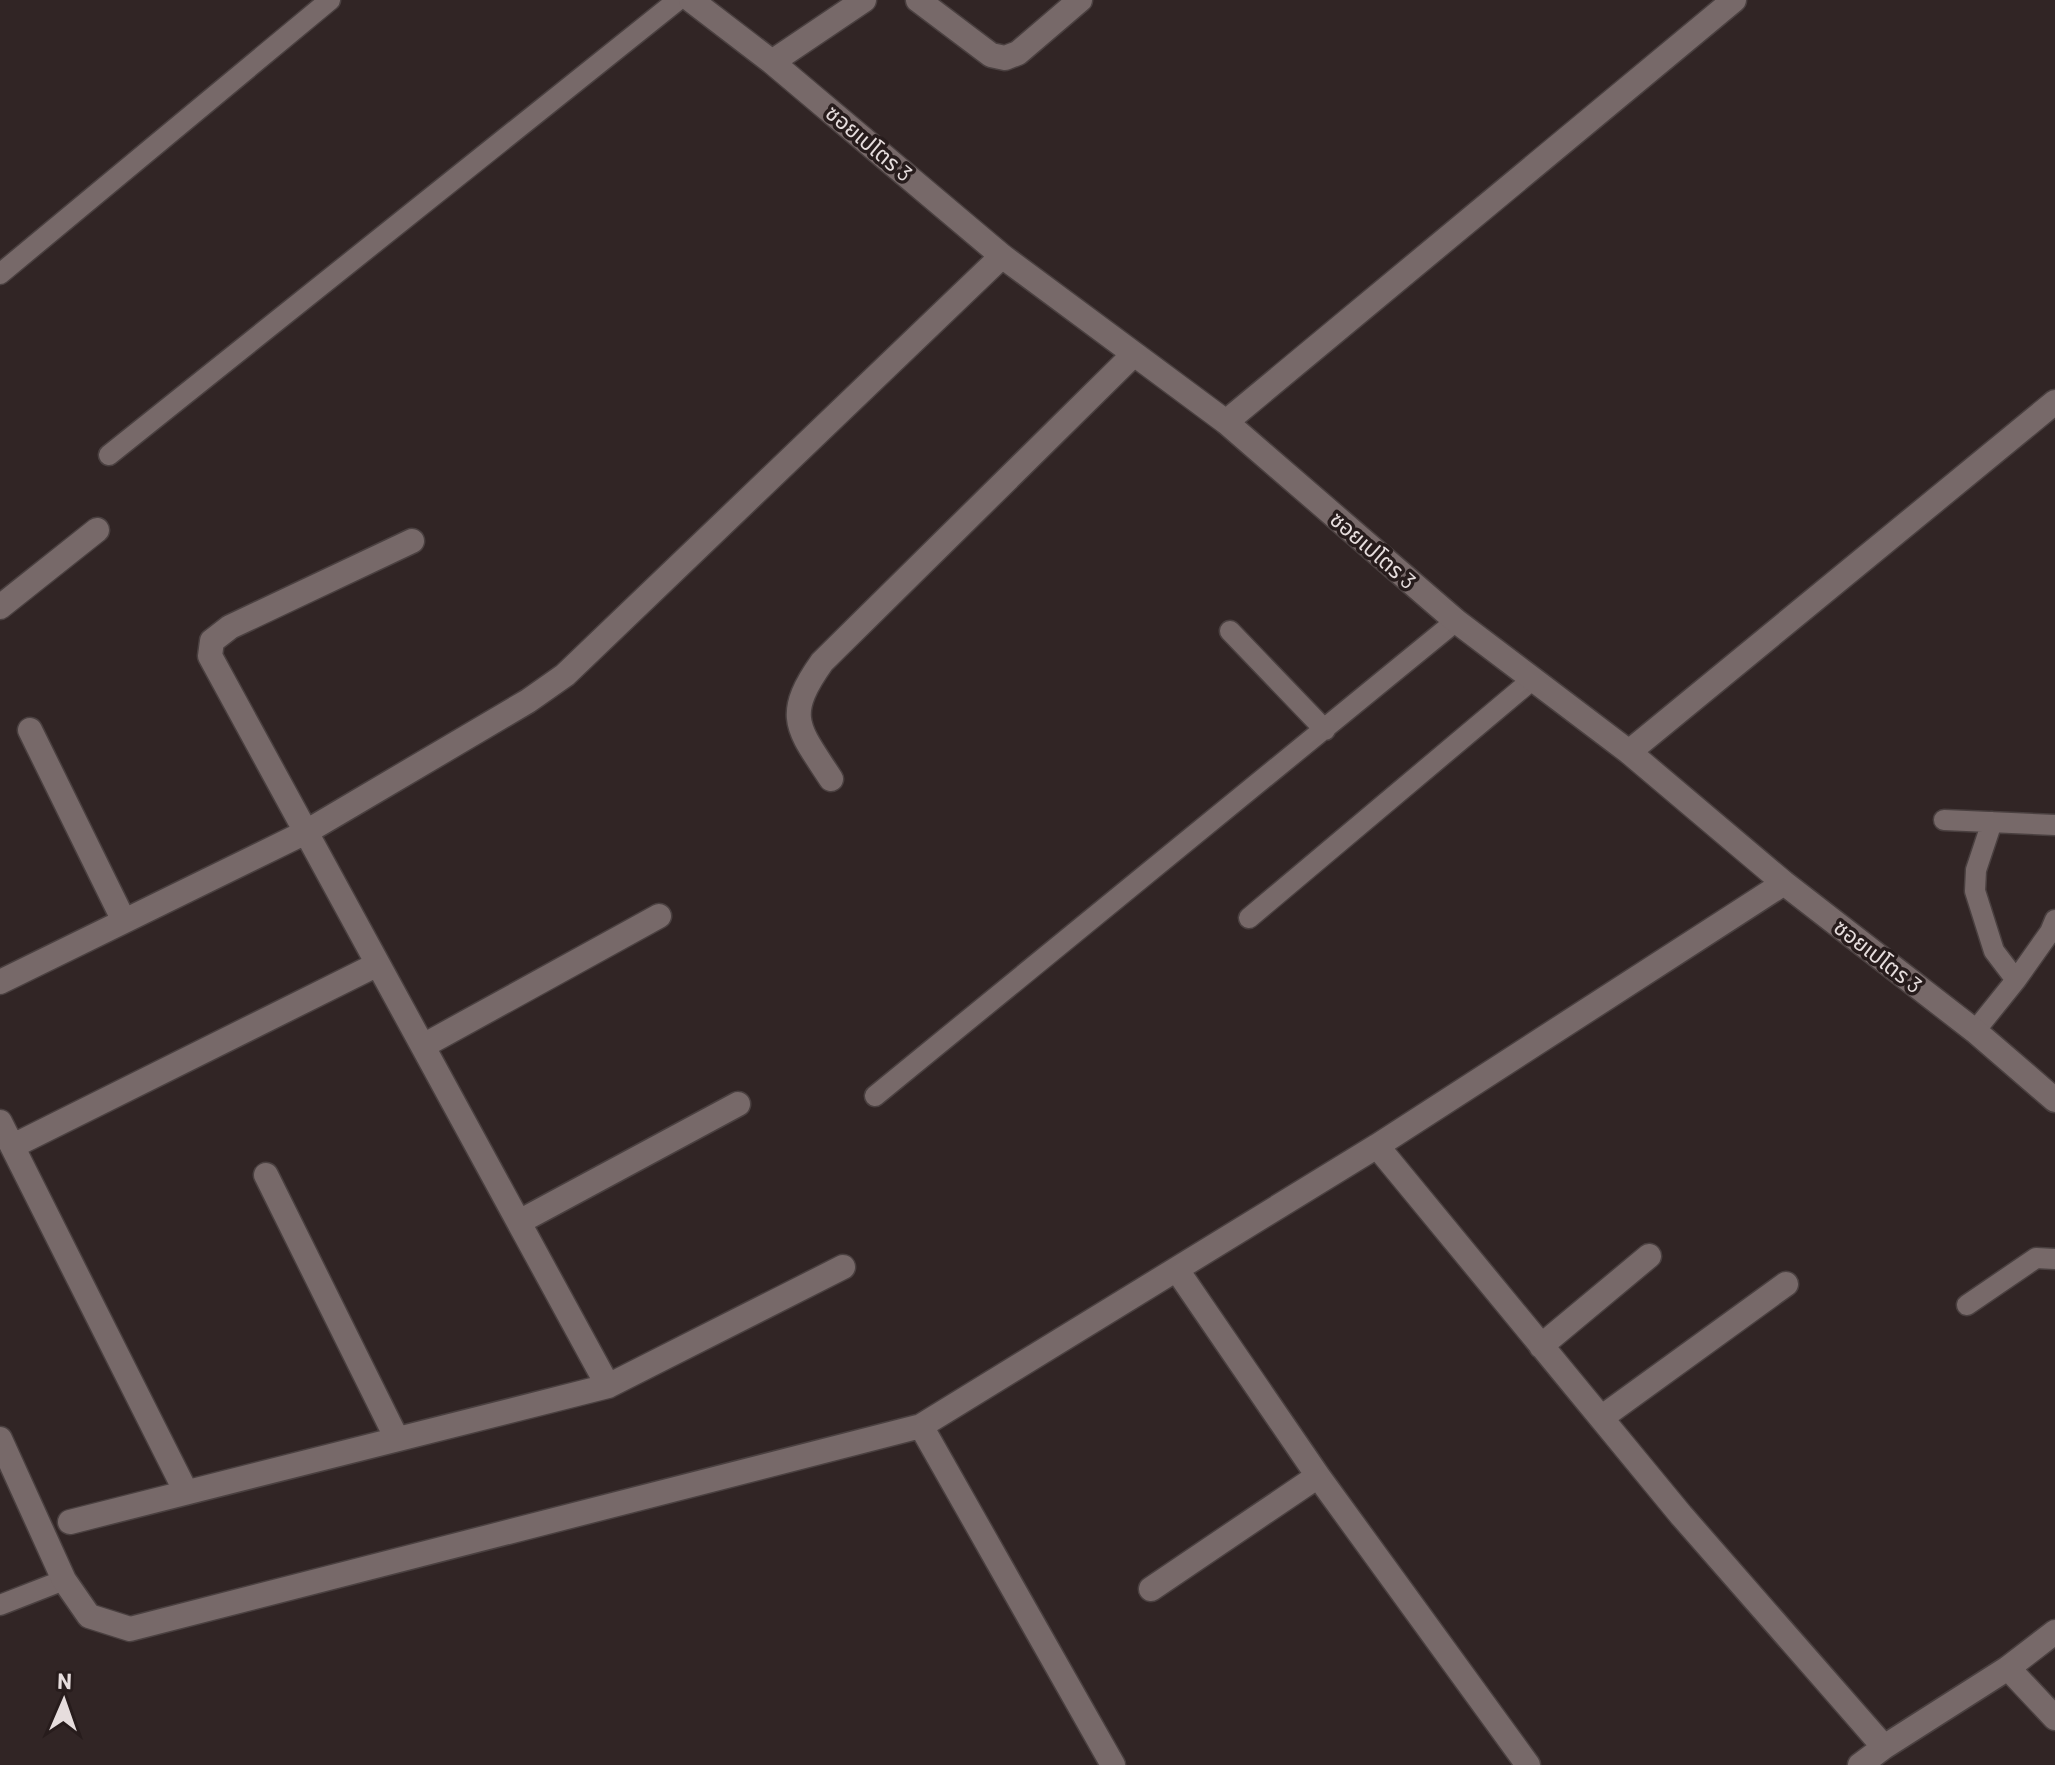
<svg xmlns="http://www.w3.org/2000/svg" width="2055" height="1765" font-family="Barlow,'Noto Sans Thai',sans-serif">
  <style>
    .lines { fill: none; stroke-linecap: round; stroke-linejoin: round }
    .service-casing { stroke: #4a4040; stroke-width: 23 }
    .minor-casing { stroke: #4a4040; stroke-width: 27 }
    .service { stroke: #776969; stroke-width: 20 }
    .minor { stroke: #776969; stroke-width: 24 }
    .labels { text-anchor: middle; stroke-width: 7; stroke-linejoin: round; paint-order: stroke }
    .street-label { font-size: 22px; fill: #e6dddd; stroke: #271c1c }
  </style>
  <rect width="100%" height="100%" fill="#312525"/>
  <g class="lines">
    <g class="service-casing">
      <path id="service" d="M0,274L330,0
        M109,455L678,0
        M1230,631L1325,730
        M1944,820L2055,825
        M1249,918L1533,679
        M2016,980L2050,932L2055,920
        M1975,1031L2016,980L1994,951L1975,891L1976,870L1992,822
        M875,1096L1456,621
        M1967,1305L2036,1258L2055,1259
        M0,1605L64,1580"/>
    </g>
    <g class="minor-casing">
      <path id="minor" d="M691,0L772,62L1002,256L1226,422L1456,621L1629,752L1784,883L1975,1031L2055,1100
        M918,0L991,55L1005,58L1018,53L1080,0
        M772,62L864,0
        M1226,422L1734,0
        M412,541L230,627L212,641L210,656L608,1386L843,1267
        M0,607L97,530
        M30,730L124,921
        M1629,752L2055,402
        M831,779C798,728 783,717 822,662L1133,355
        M0,982L306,832L528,701L565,675L1002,256
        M423,1046L659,916
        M0,1122L186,1492
        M13,1146L378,964
        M1377,1146L1681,1515L1884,1747
        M266,1175L397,1439
        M519,1222L738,1104
        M1177,1270L1318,1476L1528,1765
        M1541,1346L1649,1256
        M1601,1418L1786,1284
        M921,1426L1113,1765
        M0,1439L64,1580L89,1616L130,1629L921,1426L1377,1146L1784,883
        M70,1522L608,1386
        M1151,1589L1318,1476
        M2008,1668L2055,1718
        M1860,1765L1884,1747L2008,1668L2055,1632"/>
    </g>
    <use href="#service" class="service"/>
    <use href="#minor" class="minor"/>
  </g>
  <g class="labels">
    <g class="street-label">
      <text transform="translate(869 143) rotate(40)" y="8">ซอยเปโตร 3</text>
      <text transform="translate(1373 550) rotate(41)" y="8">ซอยเปโตร 3</text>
      <text transform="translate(1878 956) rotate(38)" y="8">ซอยเปโตร 3</text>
    </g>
  </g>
  <g transform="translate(64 1701) rotate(2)" stroke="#271c1c" stroke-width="6" paint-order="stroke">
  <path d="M0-6L14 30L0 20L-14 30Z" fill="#e6dddd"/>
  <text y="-12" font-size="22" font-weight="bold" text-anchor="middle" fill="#e6dddd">N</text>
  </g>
</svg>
